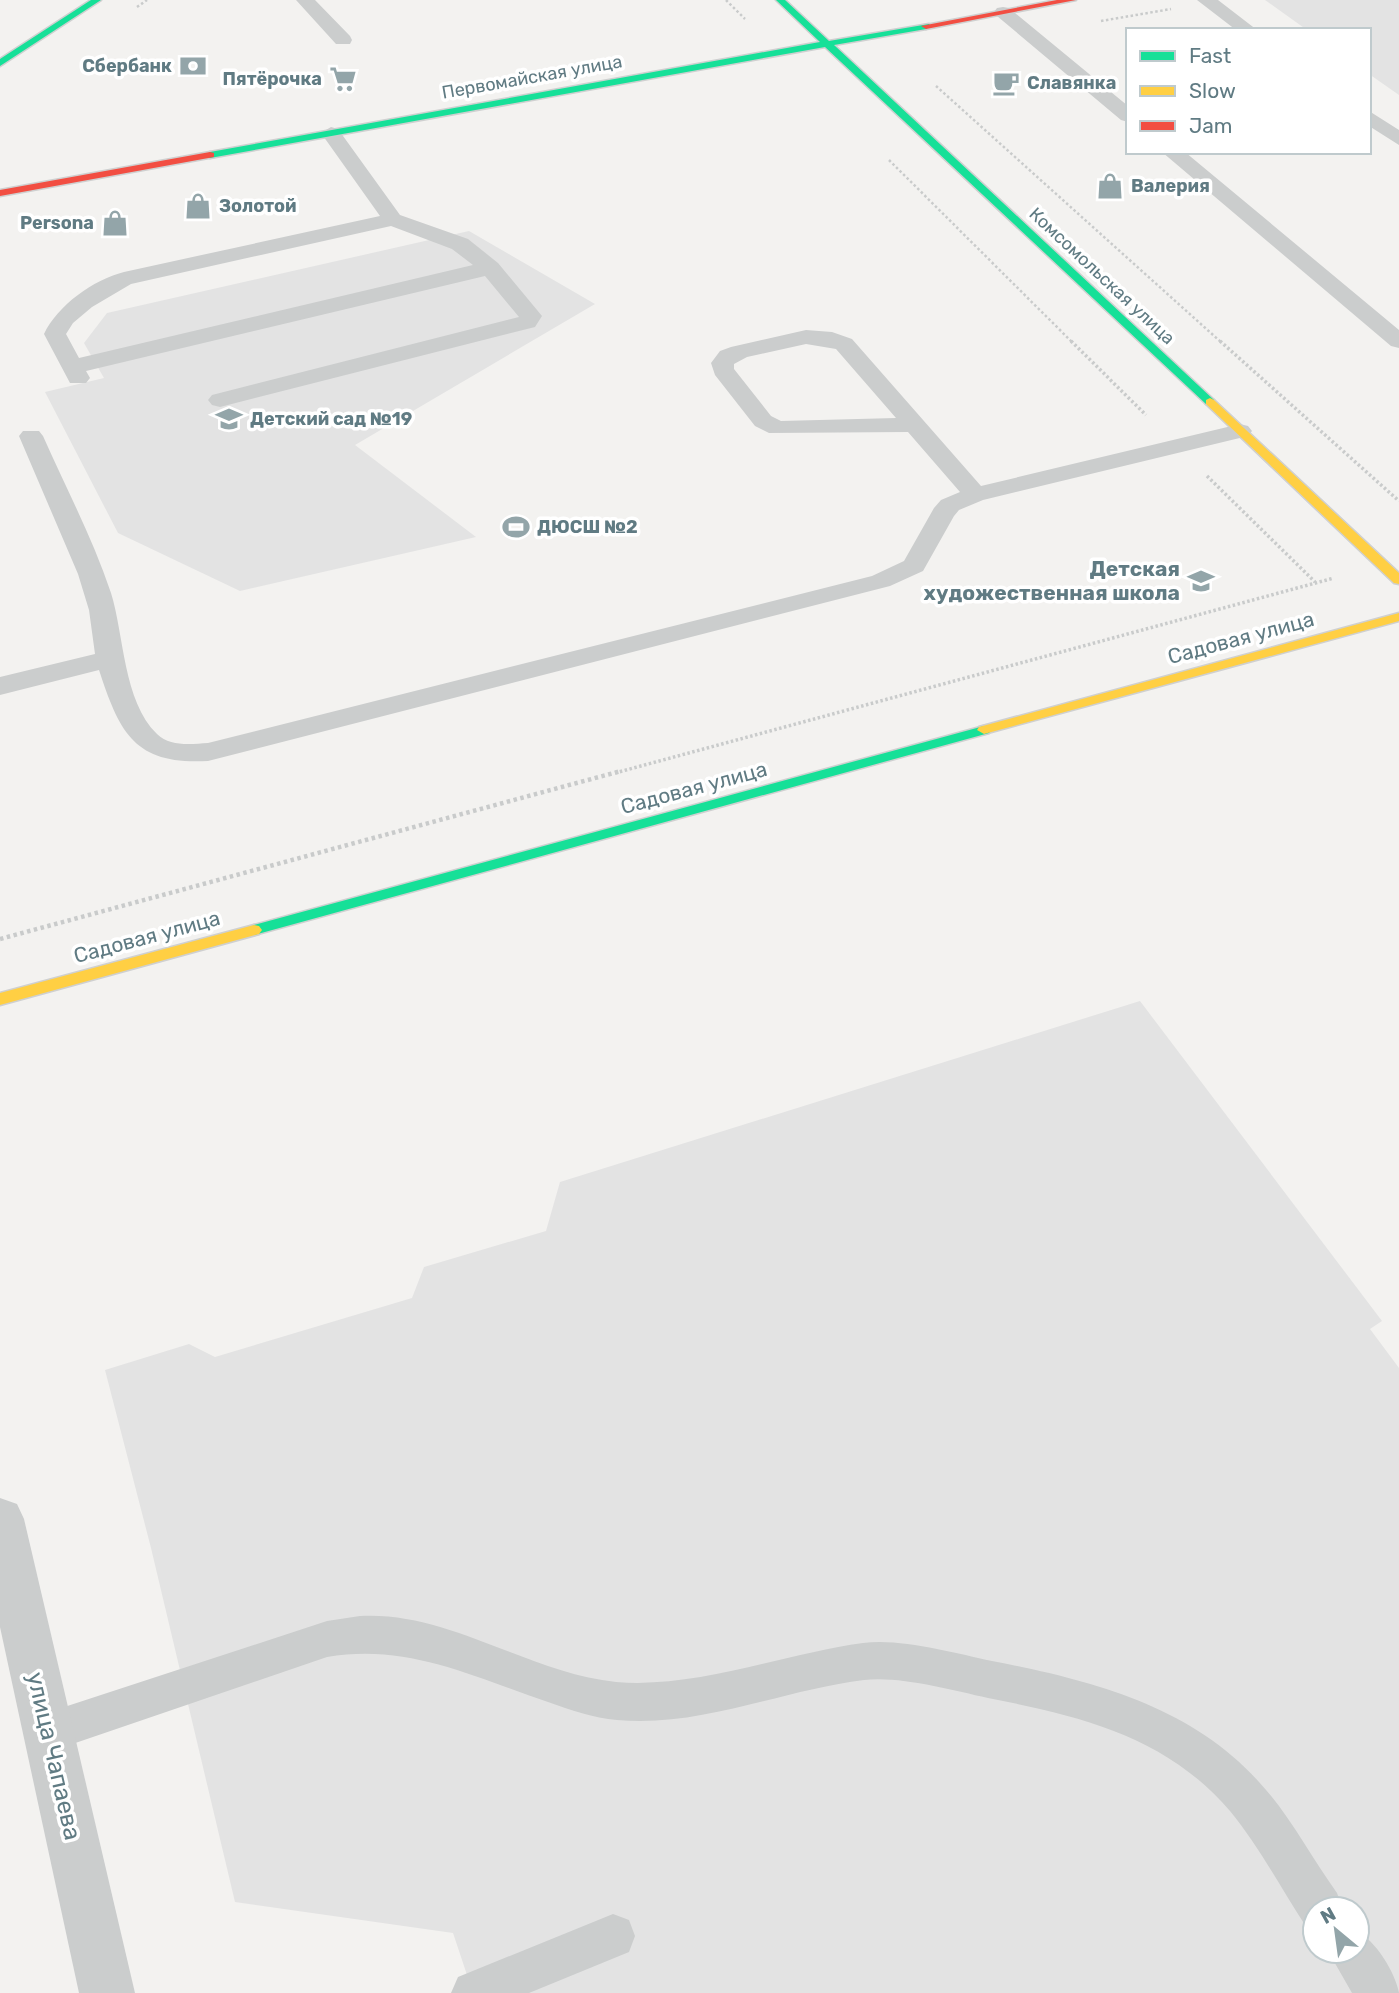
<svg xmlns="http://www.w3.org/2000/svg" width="1399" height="1993" font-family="Rubik,sans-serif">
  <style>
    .built { fill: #e3e3e3; fill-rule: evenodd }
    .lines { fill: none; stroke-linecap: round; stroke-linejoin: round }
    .fast-casing { stroke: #cfd0d0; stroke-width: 3 }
    .slow-casing { stroke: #cfd0d0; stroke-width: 3 }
    .jam-casing { stroke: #cfd0d0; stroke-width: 3 }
    .path-far2 { stroke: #c9cbcb; stroke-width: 2.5; stroke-dasharray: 2.5 2.5; stroke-linecap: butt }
    .path-far1 { stroke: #c9cbcb; stroke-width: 3.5; stroke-dasharray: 2.5 2.5; stroke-linecap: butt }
    .path { stroke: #c9cbcb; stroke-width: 4.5; stroke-dasharray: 3.5 3.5; stroke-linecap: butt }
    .lane { fill: #cbcdcd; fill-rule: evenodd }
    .street { fill: #cbcdcd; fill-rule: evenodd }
    .fast { fill: #16e098; fill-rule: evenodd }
    .slow { fill: #ffcf43; fill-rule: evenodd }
    .jam { fill: #f24e42; fill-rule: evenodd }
    .labels { text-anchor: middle; stroke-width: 7; stroke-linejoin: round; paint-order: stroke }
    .far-poi-label { font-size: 18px; font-weight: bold; fill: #607b83; stroke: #fff; text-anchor: start }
    .far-street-label { font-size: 18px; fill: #607b83; stroke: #fff }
    .poi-label { font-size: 21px; font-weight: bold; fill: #607b83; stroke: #fff; text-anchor: end }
    .street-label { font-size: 21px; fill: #607b83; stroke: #fff }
    .near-street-label { font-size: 24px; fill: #607b83; stroke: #fff }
  </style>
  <rect width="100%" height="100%" fill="#f3f2f0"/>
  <path class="built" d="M1265,0H1399V95L1369,74V30H1307Z
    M469,231L595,304L355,445L476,537L240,591L118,533L45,392L104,378L84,343L107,313Z
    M1140,1001L1382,1321L1370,1329L1399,1368V1993H473L453,1933L235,1902L151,1548L105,1370L189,1344L215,1357L412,1298L424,1267L546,1231L560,1182ZM1315,1909H1357V1951H1315Z"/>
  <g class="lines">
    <g class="fast-casing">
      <path id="fast" d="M91,0H101L0,66V59Z
        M776,0H785L829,41L929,24L931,26L926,29L834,45L1214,400V404H1206L825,47L210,158L205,155L210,152L820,42Z
        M984,726L989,727L991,730L989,733L254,935L246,930L254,925Z"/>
    </g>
    <g class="slow-casing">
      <path id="slow" d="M1210,398L1214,400L1399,573V584L1394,583L1206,404V400Z
        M1399,613V621L984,734L977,730L979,727Z
        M254,925L259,926L262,930L259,934L0,1005V993Z"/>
    </g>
    <g class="jam-casing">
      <path id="jam" d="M1057,0H1076L926,29L921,26Z
        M210,152L214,153V157L0,196V190Z"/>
    </g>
    <path class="path-far2" d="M726,0L745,19
      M137,7L147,0
      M1101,21L1171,9
      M936,86L1222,343
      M889,160L1073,343"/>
    <path class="path-far1" d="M1071,341L1146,415
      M1220,341L1399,501
      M1207,476L1315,582
      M615,773L1334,578"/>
    <path class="path" d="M0,939L621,771"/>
    <path class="lane" d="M296,0H315L350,36L352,40L350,44H336Z
      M1197,0H1218L1257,30H1236Z
      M1003,7L1009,8L1128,106V122L1121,120L997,16L994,12L997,8Z
      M1369,111L1399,130V145L1369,126Z
      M331,127L338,129L400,215L468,239L498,263L542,316L535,327L220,407L212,405L208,400L212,395L519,317L485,276L86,371L90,378L86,383H70L44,334C58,305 93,280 124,272L380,216L321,133ZM391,226L452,249L473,265L79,358L66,334L73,323L92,307L131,284Z
      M1162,152H1185L1399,330V348L1391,346Z
      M806,330L832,332L852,339L981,486L1240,424L1248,426L1252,431L1248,436L983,500L959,510L954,516L923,571L890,586L208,761C135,765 120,734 99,670L0,695V677L95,654L89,610L78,574L19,436L23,431H39L43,436C66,488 93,539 111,593C124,634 123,701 157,734C170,747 191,744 208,743L872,576L904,561L934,508L941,500L960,492L908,432L769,433L755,426L715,375L711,363L720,351L731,347ZM806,344L836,349L896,418L781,421L771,416L734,369V364L747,357Z
      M360,1616C449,1611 528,1673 616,1682C696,1689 783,1654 863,1643C901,1638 954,1653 992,1661C1089,1680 1190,1705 1259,1782C1289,1814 1311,1857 1337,1893L1343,1909H1315V1928L1305,1925C1281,1888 1258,1845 1230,1811C1166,1736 1080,1716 988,1698C951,1690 901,1676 864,1680C782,1690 700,1728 617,1720C593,1718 571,1710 548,1702C473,1677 408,1643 327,1657L49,1752L34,1746L28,1732L34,1718L49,1712L327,1621Z
      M613,1914L629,1920L635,1936L629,1952L529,1993H451L458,1977Z
      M1357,1932C1375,1939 1396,1974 1399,1993H1352L1328,1951H1357Z"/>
    <path class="street" d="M0,1498L17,1504L24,1519L135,1993H79L0,1627Z"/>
    <use href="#fast" class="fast"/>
    <use href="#slow" class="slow"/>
    <use href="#jam" class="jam"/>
  </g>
  <defs>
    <g id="bank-bare" transform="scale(2.1)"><path d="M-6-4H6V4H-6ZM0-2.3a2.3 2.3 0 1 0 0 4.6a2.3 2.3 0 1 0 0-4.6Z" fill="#93a5a9" stroke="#fff" stroke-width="2.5" paint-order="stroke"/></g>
    <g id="supermarket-bare" transform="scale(2.1)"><path d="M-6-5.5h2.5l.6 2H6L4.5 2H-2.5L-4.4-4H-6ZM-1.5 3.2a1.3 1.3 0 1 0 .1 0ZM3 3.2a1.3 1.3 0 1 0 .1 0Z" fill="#93a5a9" stroke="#fff" stroke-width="2.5" paint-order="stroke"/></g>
    <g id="cafe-bare" transform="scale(2.1)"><path d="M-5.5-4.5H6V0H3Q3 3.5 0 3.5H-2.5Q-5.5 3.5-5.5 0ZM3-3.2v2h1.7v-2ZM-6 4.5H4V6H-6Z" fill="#93a5a9" stroke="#fff" stroke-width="2.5" paint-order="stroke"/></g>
    <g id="shop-bare" transform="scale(2.1)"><path d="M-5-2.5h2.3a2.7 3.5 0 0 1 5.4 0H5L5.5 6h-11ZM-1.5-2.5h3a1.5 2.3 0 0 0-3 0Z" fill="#93a5a9" stroke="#fff" stroke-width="2.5" paint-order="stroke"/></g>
    <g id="school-bare" transform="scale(2.1)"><path d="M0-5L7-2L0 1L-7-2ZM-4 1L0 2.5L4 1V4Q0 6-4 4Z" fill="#93a5a9" stroke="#fff" stroke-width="2.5" paint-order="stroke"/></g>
    <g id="stadium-bare" transform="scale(2.1)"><path d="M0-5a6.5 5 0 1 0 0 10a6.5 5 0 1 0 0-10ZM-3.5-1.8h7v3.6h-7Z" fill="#93a5a9" stroke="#fff" stroke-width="2.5" paint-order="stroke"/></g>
  </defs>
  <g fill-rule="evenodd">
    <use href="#bank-bare" x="193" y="66"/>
    <use href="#supermarket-bare" x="343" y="79"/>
    <use href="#cafe-bare" x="1006" y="83"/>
    <use href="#shop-bare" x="1110" y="186"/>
    <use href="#shop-bare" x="198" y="206"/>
    <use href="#shop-bare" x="115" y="223"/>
    <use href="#school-bare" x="229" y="419"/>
    <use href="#stadium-bare" x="516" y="527"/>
    <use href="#school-bare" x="1201" y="581"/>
  </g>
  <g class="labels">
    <g class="far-poi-label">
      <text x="172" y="72" text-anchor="end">Сбербанк</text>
      <text x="322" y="85" text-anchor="end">Пятёрочка</text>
      <text x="1027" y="89">Славянка</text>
      <text x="1131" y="192">Валерия</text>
      <text x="219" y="212">Золотой</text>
      <text x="94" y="229" text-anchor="end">Persona</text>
      <text x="250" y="425">Детский сад №19</text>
      <text x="537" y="533">ДЮСШ №2</text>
    </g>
    <g class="far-street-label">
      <text transform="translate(532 77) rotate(-10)" y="6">Первомайская улица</text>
      <text transform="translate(1102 276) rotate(43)" y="6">Комсомольская улица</text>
    </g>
    <g class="poi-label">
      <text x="1180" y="576">Детская<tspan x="1180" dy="24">художественная школа</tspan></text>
    </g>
    <g class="street-label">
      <text transform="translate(1241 638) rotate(-15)" y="7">Садовая улица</text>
      <text transform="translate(694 788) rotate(-15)" y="7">Садовая улица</text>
      <text transform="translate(147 937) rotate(-15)" y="7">Садовая улица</text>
    </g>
    <g class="near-street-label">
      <text transform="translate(54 1756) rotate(77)" y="8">улица Чапаева</text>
    </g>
  </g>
  <rect x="1126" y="28" width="245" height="126" fill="#ffffff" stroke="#bfcacd" stroke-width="2"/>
  <rect x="1140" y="51" width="35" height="10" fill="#16e098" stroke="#bfcacd" stroke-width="2"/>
  <text x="1189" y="63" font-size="21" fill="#607b83">Fast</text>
  <rect x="1140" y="86" width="35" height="10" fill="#ffcf43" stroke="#bfcacd" stroke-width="2"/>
  <text x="1189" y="98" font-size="21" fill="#607b83">Slow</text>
  <rect x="1140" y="121" width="35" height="10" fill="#f24e42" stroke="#bfcacd" stroke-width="2"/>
  <text x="1189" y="133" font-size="21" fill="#607b83">Jam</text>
  <g transform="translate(1336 1930) rotate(331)"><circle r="33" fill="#ffffff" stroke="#bfcacd" stroke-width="2"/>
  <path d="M0-5L12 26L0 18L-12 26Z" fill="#93a5a9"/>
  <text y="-10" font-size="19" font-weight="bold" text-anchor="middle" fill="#607b83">N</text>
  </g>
</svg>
